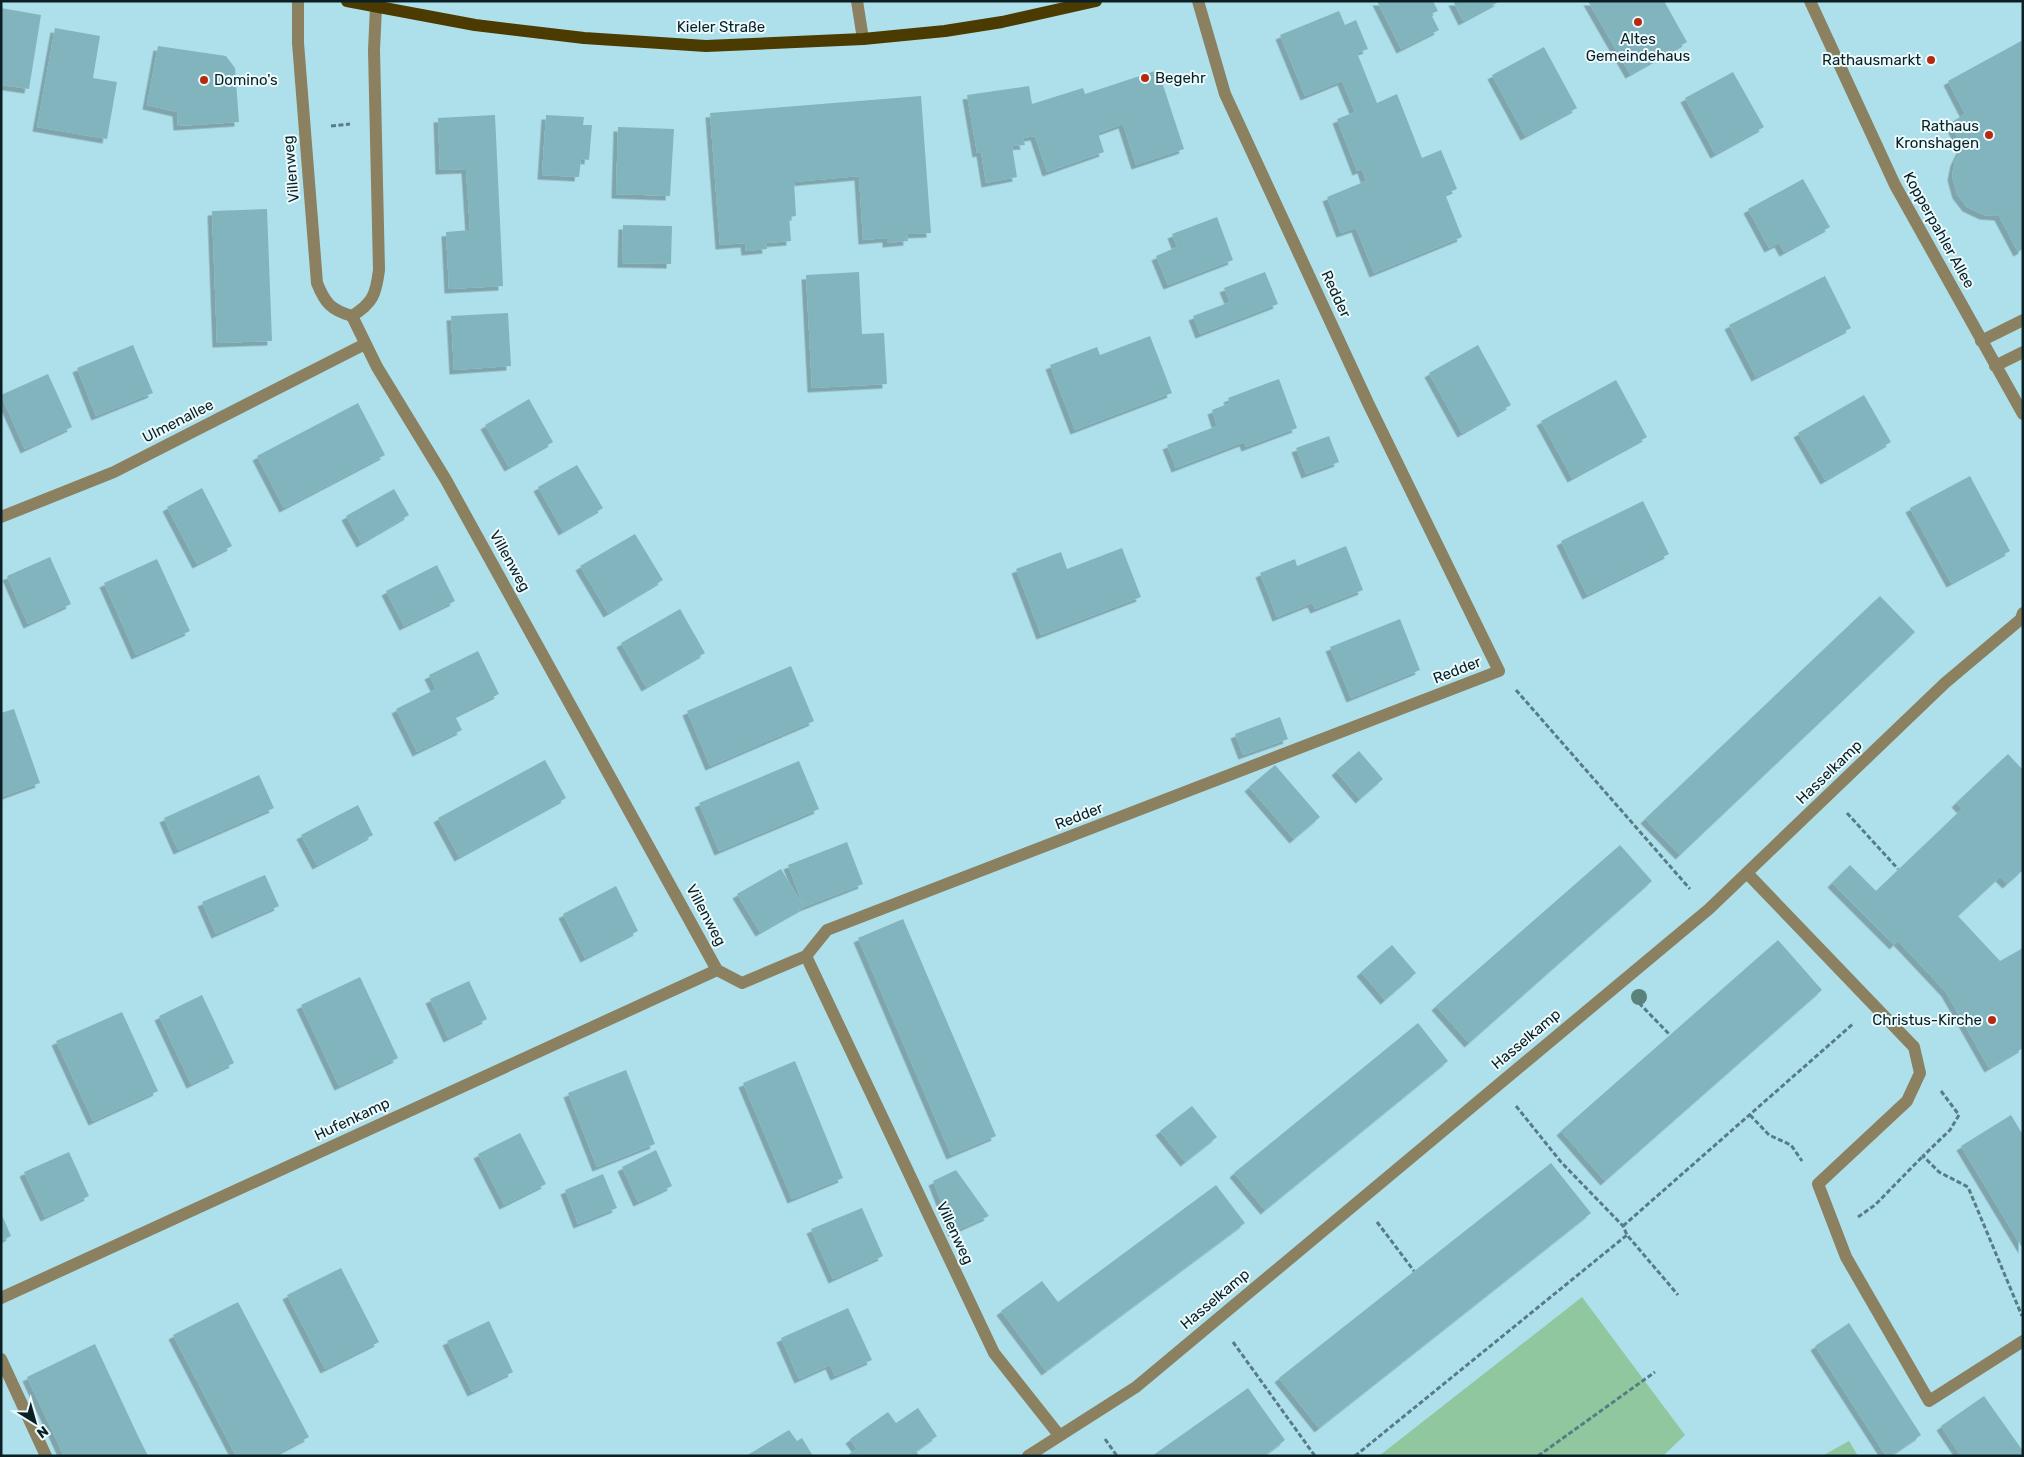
<svg xmlns="http://www.w3.org/2000/svg" width="2024" height="1457" font-family="Rubik,sans-serif">
  <style>
    .green { fill: #91c79f }
    .building { fill: #82b4be; filter: url(#shadow) }
    .lines { fill: none; stroke-linecap: round; stroke-linejoin: round }
    .path { stroke: #587c83; stroke-width: 3; stroke-dasharray: 5 2.5; stroke-linecap: butt }
    .minor { stroke: #8b805f; stroke-width: 12 }
    .major { stroke: #4b3b00; stroke-width: 12 }
    .tree { fill: #59827b }
    .poi-dot { fill: #b62910; stroke: #ebfafd; stroke-width: 2 }
    .labels { text-anchor: middle; stroke-width: 4; stroke-linejoin: round; paint-order: stroke }
    .street-label { font-size: 15px; fill: #0b2024; stroke: #ebfafd }
    .poi-label { font-size: 15px; fill: #0b2024; stroke: #ebfafd; text-anchor: end }
  </style>
  <defs>
    <filter id="shadow"><feDropShadow dx="-4.5" dy="4.5" stdDeviation="0" flood-color="#0004"/></filter>
  </defs>
  <rect width="100%" height="100%" fill="#ade0eb"/>
  <path class="green" d="M1582,1297L1685,1435L1663,1456H1379Z
    M1849,1441L1858,1456H1822Z"/>
  <path class="building" d="M1377,1H1433L1438,11L1431,14L1439,30L1401,49Z
    M1453,1H1500L1463,21Z
    M1588,1H1664L1687,42L1630,74Z
    M1,8L41,15L29,89L1,85Z
    M1339,11L1345,25L1356,20L1368,49L1357,53L1377,103L1397,94L1422,158L1441,150L1457,189L1445,194L1462,237L1374,273L1356,228L1341,233L1327,197L1366,181L1362,169L1357,171L1337,119L1355,112L1342,81L1305,96L1280,35Z
    M55,28L100,36L93,78L117,82L107,139L37,127Z
    M2023,40V249L2018,252L1999,216L1984,215L1967,207L1957,194L1952,176L1955,161L1962,147L1950,123L1965,114L1948,81Z
    M158,46L226,56L235,68L239,122L178,126L177,112L147,105Z
    M1544,47L1577,108L1525,136L1492,75Z
    M1158,70L1184,149L1136,165L1123,124L1098,133L1104,152L1047,172L1035,136L1023,138L1025,145L1012,146L1017,177L986,183L981,152L977,153L967,95L1029,86L1032,104L1083,88L1085,94Z
    M1733,72L1764,127L1715,154L1685,98Z
    M921,96L931,233L907,234L908,241L887,243V238L863,240L859,176L794,182L796,216L789,217L791,241L766,243L767,249L746,251L745,243L720,245L710,113Z
    M495,115L503,286L449,289L446,232L470,230L466,169L440,170L438,118Z
    M546,115L584,117L583,125H592L589,160L581,159L579,177L542,175Z
    M618,127L674,129L670,196L616,194Z
    M1803,179L1830,227L1784,252L1779,243L1769,248L1748,209Z
    M267,209L272,341L217,343L212,211Z
    M1217,217L1233,260L1168,285L1156,256L1177,247L1172,234Z
    M623,225L672,226L671,264L622,263Z
    M859,272L862,334L884,333L887,384L812,388L806,275Z
    M1265,272L1278,304L1200,334L1193,316L1230,302L1224,288Z
    M1825,276L1851,328L1756,377L1729,325Z
    M508,313L511,366L454,370L451,316Z
    M1150,336L1172,393L1075,430L1050,365L1097,347L1100,355Z
    M133,345L153,393L96,416L77,368Z
    M1478,345L1511,405L1462,433L1429,373Z
    M48,374L72,427L25,449L1,395Z
    M1279,379L1297,428L1246,447L1244,442L1176,468L1167,445L1217,426L1212,410L1230,403L1228,398Z
    M1616,380L1647,437L1572,478L1541,421Z
    M1864,395L1891,442L1825,480L1798,433Z
    M529,399L553,442L509,467L485,425Z
    M358,403L385,455L284,508L257,456Z
    M1329,436L1339,462L1306,474L1296,448Z
    M577,465L603,508L563,531L538,487Z
    M1970,476L2010,551L1951,583L1910,508Z
    M202,488L232,546L197,564L167,507Z
    M394,489L409,515L361,543L346,516Z
    M1643,501L1669,554L1587,595L1561,541Z
    M635,534L663,580L608,613L580,566Z
    M1346,546L1363,590L1315,609L1312,603L1277,617L1260,573L1295,559L1297,566Z
    M1122,548L1141,597L1041,635L1016,569L1061,552L1067,569Z
    M50,557L71,604L28,624L7,576Z
    M157,559L190,631L136,655L104,583Z
    M437,565L455,601L404,626L386,591Z
    M1880,596L1915,632L1680,855L1645,819Z
    M680,609L705,653L646,687L621,643Z
    M1400,619L1420,670L1351,698L1330,647Z
    M478,651L499,694L455,716L462,730L417,752L396,709L436,689L429,675Z
    M791,666L814,721L710,766L687,711Z
    M14,709L40,783L1,797V713Z
    M1280,717L1288,739L1243,755L1235,734Z
    M1359,751L1383,779L1360,799L1336,771Z
    M2008,754L2023,770V839L2021,840L2023,842V870L2007,884L2000,877L1958,916L2000,961L2023,948V1048L1989,1068L1946,992L1898,941L1894,945L1832,883L1850,865L1876,891L1962,809L1956,803Z
    M545,760L566,798L459,857L438,818Z
    M799,761L819,809L719,851L699,803Z
    M1275,765L1320,817L1294,839L1249,787Z
    M259,775L274,808L178,850L164,818Z
    M358,805L373,835L317,865L301,835Z
    M847,842L863,884L804,907L760,932L737,894L781,869L804,907L788,865Z
    M1620,845L1652,881L1469,1043L1436,1006Z
    M265,875L279,906L216,934L202,902Z
    M616,886L638,931L585,958L563,914Z
    M903,919L996,1136L951,1155L858,938Z
    M1778,940L1822,990L1605,1181L1561,1131Z
    M1392,945L1416,973L1385,1000L1361,972Z
    M360,977L398,1058L339,1086L301,1005Z
    M469,981L487,1019L448,1038L430,999Z
    M202,995L234,1063L191,1084L159,1016Z
    M122,1012L158,1091L93,1121L56,1041Z
    M1418,1023L1448,1061L1265,1210L1234,1173Z
    M795,1061L843,1178L792,1199L743,1083Z
    M626,1070L655,1144L597,1167L568,1093Z
    M1192,1106L1217,1137L1185,1162L1160,1131Z
    M2011,1115L2023,1135V1249L1961,1146Z
    M520,1133L546,1184L504,1205L478,1154Z
    M656,1150L672,1186L638,1202L622,1167Z
    M69,1152L89,1196L45,1217L24,1172Z
    M1551,1163L1591,1213L1319,1428L1279,1378Z
    M956,1170L989,1216L953,1232L933,1181Z
    M603,1174L617,1208L578,1224L565,1190Z
    M1216,1185L1245,1223L1046,1371L1001,1311L1042,1281L1058,1302Z
    M862,1208L883,1256L833,1279L811,1229Z
    M1,1213L11,1236L1,1241Z
    M341,1268L379,1342L325,1369L287,1295Z
    M238,1302L309,1437L273,1456H236L173,1335Z
    M848,1308L872,1360L835,1376L830,1365L799,1379L781,1338Z
    M489,1321L513,1372L472,1392L447,1341Z
    M1849,1323L1921,1435L1890,1456H1886L1815,1346Z
    M95,1344L138,1436L148,1456H64L27,1377Z
    M1248,1388L1285,1440L1264,1456H1152Z
    M1984,1396L2023,1451V1456H1961L1941,1426Z
    M918,1408L937,1436L916,1451L919,1456H850L849,1454L857,1449L850,1439L888,1412L896,1423Z
    M789,1430L797,1441L802,1438L813,1456H746Z"/>
  <g class="lines">
    <path class="path" d="M331,126L350,124
      M1516,690L1690,889
      M1847,813L1898,869
      M1639,1003L1670,1035
      M1941,1091L1959,1115L1950,1130L1923,1156L1939,1172L1968,1187L2022,1316
      M1516,1106L1561,1162L1623,1226L1627,1235L1678,1295
      M1750,1115L1769,1135L1791,1145L1802,1161
      M1858,1217L1875,1205L1923,1156
      M1377,1222L1414,1271
      M1623,1226L1854,1023
      M1233,1342L1315,1456
      M1105,1439L1117,1456
      M1355,1456L1627,1235
      M1538,1456L1655,1372"/>
    <path class="minor" d="M298,1V43L317,283C325,303 331,310 352,316
      M857,1L863,39
      M1810,1L1895,185L2023,414
      M352,316L377,367L446,480L717,970L742,983L806,956L827,930L1499,671L1368,403L1225,94L1198,1
      M352,316C373,303 376,294 379,270L374,50L376,7
      M1981,341L2023,320
      M1995,366L2023,352
      M1,517L114,472L365,344
      M1747,873L1914,1047L1920,1073L1907,1101L1818,1184L1846,1257L1929,1401L2023,1341
      M806,956L994,1353L1059,1435
      M1,1298L717,970
      M1,1359L46,1456
      M1028,1456L1136,1387L1709,909L1945,683L2021,619L2023,613"/>
    <path class="major" d="M347,1L475,25L584,38L706,46L863,39L945,31L1002,22L1096,1"/>
  </g>
  <circle class="tree" cx="1639" cy="997" r="8"/>
  <g class="poi-dot">
    <circle cx="1638" cy="22" r="5"/>
    <circle cx="1931" cy="60" r="5"/>
    <circle cx="1145" cy="78" r="5"/>
    <circle cx="204" cy="80" r="5"/>
    <circle cx="1989" cy="135" r="5"/>
    <circle cx="1992" cy="1020" r="5"/>
  </g>
  <g class="labels">
    <g class="street-label">
      <text x="721" y="32">Kieler Straße</text>
      <text transform="translate(291 169) rotate(-95)" y="5">Villenweg</text>
      <text transform="translate(1939 230) rotate(61)" y="5">Kopperpahler Allee</text>
      <text transform="translate(1336 294) rotate(65)" y="5">Redder</text>
      <text transform="translate(178 421) rotate(-27)" y="5">Ulmenallee</text>
      <text transform="translate(510 561) rotate(61)" y="5">Villenweg</text>
      <text transform="translate(1457 670) rotate(-21)" y="5">Redder</text>
      <text transform="translate(1829 772) rotate(-44)" y="5">Hasselkamp</text>
      <text transform="translate(1079 816) rotate(-21)" y="5">Redder</text>
      <text transform="translate(706 915) rotate(62)" y="5">Villenweg</text>
      <text transform="translate(1526 1039) rotate(-40)" y="5">Hasselkamp</text>
      <text transform="translate(352 1119) rotate(-25)" y="5">Hufenkamp</text>
      <text transform="translate(955 1233) rotate(65)" y="5">Villenweg</text>
      <text transform="translate(1215 1299) rotate(-40)" y="5">Hasselkamp</text>
    </g>
    <g class="poi-label">
      <text x="1638" y="44" text-anchor="middle">Altes<tspan x="1638" dy="17">Gemeindehaus</tspan></text>
      <text x="1921" y="65">Rathausmarkt</text>
      <text x="1155" y="83" text-anchor="start">Begehr</text>
      <text x="214" y="85" text-anchor="start">Domino's</text>
      <text x="1979" y="131">Rathaus<tspan x="1979" dy="17">Kronshagen</tspan></text>
      <text x="1982" y="1025">Christus-Kirche</text>
    </g>
  </g>
  <rect width="2024" height="1457" fill="none" stroke="#0b2024" stroke-width="5"/>
  <g transform="translate(35 1422) rotate(143)" stroke="#ebfafd" stroke-width="4" paint-order="stroke">
  <path d="M0-4L9 19L0 12L-9 19Z" fill="#0b2024"/>
  <text y="-8" font-size="14" font-weight="bold" text-anchor="middle" fill="#0b2024">N</text>
  </g>
</svg>
